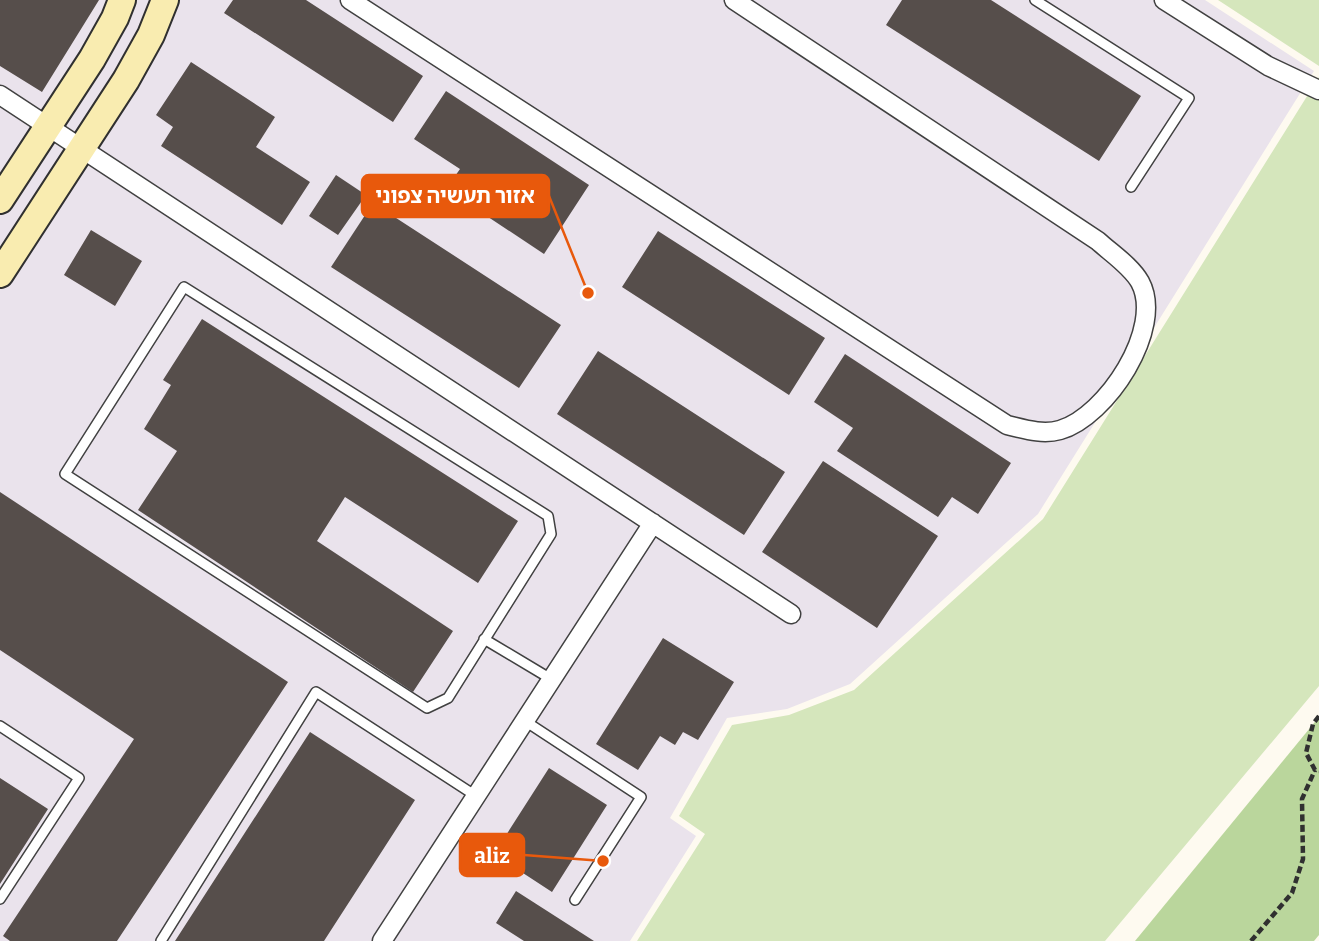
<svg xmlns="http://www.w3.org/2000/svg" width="1319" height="941" font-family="Bitter,'Noto Sans Hebrew',serif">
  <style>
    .industrial { fill: #eae3ec }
    .green { fill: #d5e6bc }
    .forest { fill: #bad69c }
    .building { fill: #564e4b }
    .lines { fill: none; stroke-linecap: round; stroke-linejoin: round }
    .lane-casing { stroke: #414141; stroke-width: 12 }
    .street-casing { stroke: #414141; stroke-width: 21 }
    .secondary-casing { stroke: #303030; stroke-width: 30 }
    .path { stroke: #303030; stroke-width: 4.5; stroke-dasharray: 7 3.5; stroke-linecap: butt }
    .lane { stroke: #fff; stroke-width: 9 }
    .street { stroke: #fff; stroke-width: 18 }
    .secondary { stroke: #f9ecb0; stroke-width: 26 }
    .leader { fill: none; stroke: #e8590c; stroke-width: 2.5 }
    .callout-dot { fill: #e8590c; stroke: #fff; stroke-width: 2.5 }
    .callout { fill: #e8590c; stroke: #e8590c; stroke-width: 2.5 }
    .callout-label { font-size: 21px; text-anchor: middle; font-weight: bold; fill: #fff }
  </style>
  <rect width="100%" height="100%" fill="#fefaf0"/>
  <path class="industrial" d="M0,0H1205L1314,71L1038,514L850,684L787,709L727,718L670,818L696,836L630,941H0Z"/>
  <path class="green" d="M1218,0H1319V66Z
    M1319,77V686L1105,941H637L705,834L679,816L732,725L789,715L854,690L1043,519Z"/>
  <path class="forest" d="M1319,717V935L1314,941H1135Z"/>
  <path class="building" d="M0,0H99L42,92L0,66Z
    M233,0H306L423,76L393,122L224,13Z
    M902,0H991L1141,96L1099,161L886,25Z
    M191,62L275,117L256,147L310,182L282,225L161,146L173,127L156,115Z
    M446,91L589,185L544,254L446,189L460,169L414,139Z
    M336,175L366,195L338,235L309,216Z
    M373,203L561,325L519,388L331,267Z
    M91,230L142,261L115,306L64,275Z
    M658,231L825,338L789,395L622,287Z
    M202,319L518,521L478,583L345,497L317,541L453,631L413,692L138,510L177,451L144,429L171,385L163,380Z
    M598,351L785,472L744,535L557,414Z
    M845,354L1011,463L978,514L952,497L938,517L837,451L853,428L814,402Z
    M823,461L938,536L877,628L762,552Z
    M0,492L288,682L117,941H10L3,936L134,739L0,650Z
    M663,638L734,682L698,740L683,732L675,745L660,736L638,770L596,744Z
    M310,732L415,800L324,941H175Z
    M549,768L607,805L552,892L494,854Z
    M0,778L48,809L0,884Z
    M516,891L594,941H524L496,923Z"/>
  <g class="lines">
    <g class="lane-casing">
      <path id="lane" d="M1035,0L1189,98L1131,187
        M184,287L548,516L551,534L448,698L427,708L65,474Z
        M484,639L551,679
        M525,721L641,797L575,900
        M0,726L79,778L0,899
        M161,941L316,692L476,796"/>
    </g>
    <g class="street-casing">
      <path id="street" d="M350,0L1007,425C1024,429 1042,435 1060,430C1106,417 1165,328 1140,282C1131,266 1111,253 1098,241L734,0
        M1164,0L1268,66L1319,90
        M0,95L791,614
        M382,941L653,523"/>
    </g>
    <g class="secondary-casing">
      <path id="secondary" d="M0,200L92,59L115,18L122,0
        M0,274L126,80L151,35L165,0"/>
    </g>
    <path class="path" d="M1319,716L1313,724L1306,753L1315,770L1319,771
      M1251,941L1292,893L1303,859L1302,799L1315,770"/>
    <use href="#lane" class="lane"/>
    <use href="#street" class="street"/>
    <use href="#secondary" class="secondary"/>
  </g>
  <path class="leader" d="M588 293L549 196M603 861L524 855"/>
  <g class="callout-dot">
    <circle cx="588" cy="293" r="7"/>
    <circle cx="603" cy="861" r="7"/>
  </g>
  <g class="callout">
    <rect x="362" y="175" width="187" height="42" rx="7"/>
    <rect x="460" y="834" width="64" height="42" rx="7"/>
  </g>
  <g class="callout-label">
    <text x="455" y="203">אזור תעשיה צפוני</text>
    <text x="492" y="863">aliz</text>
  </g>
</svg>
